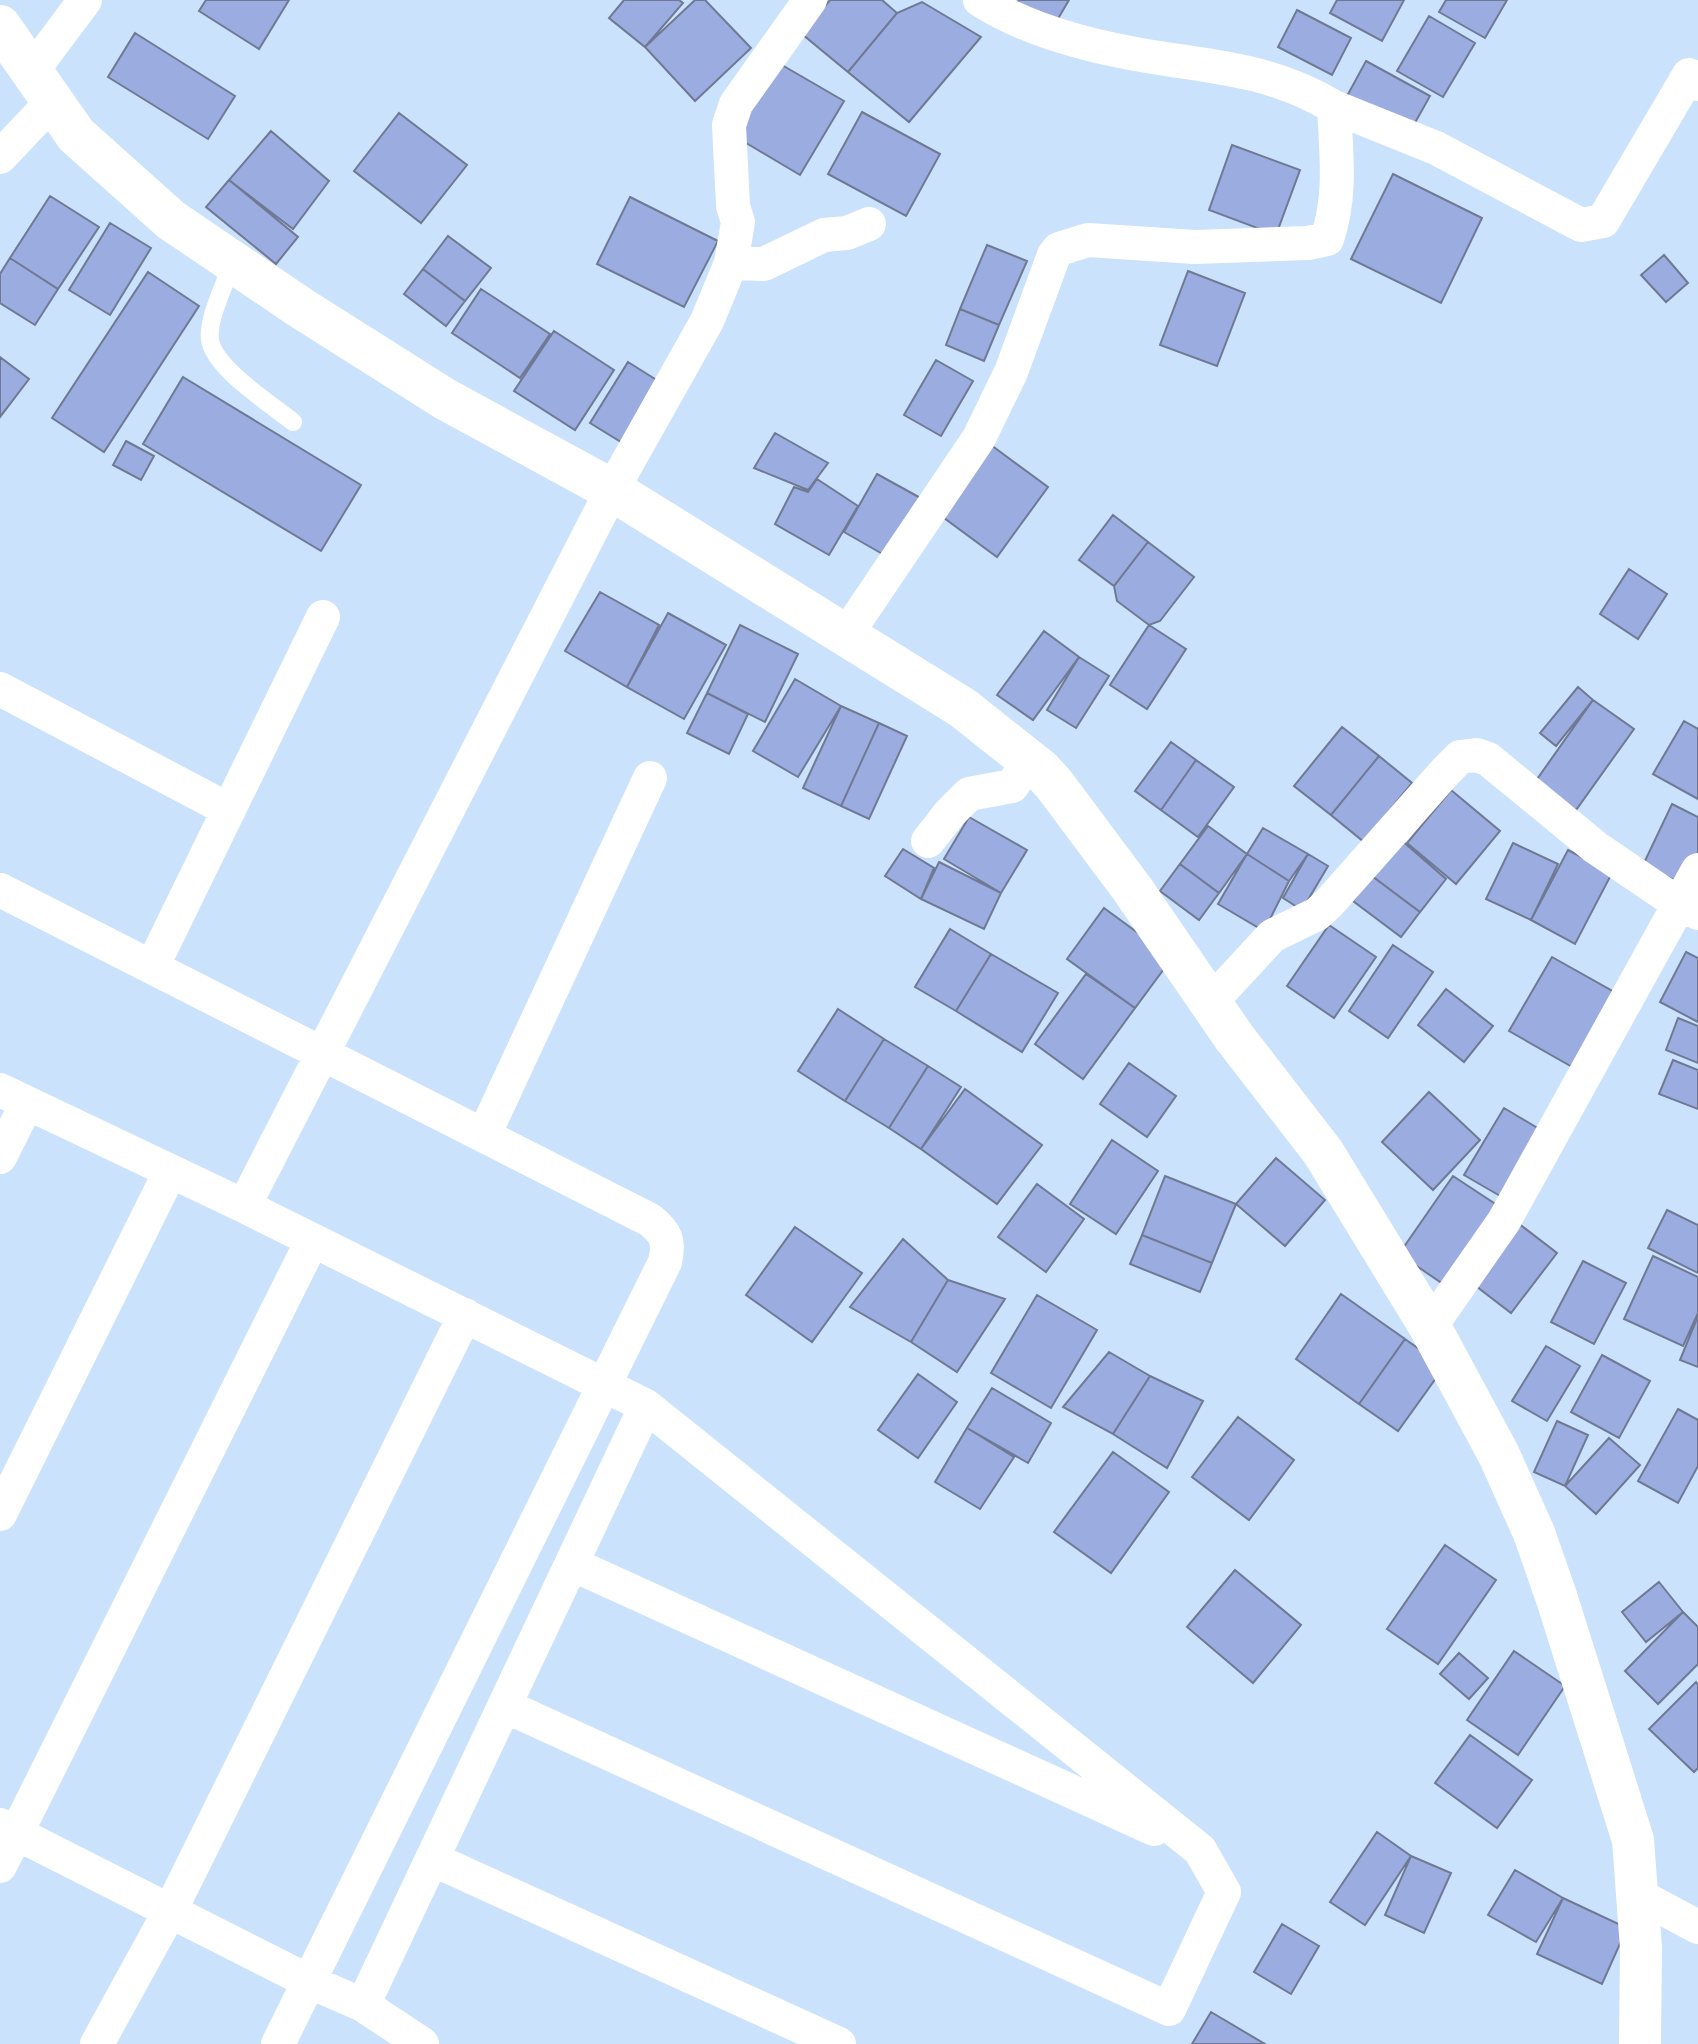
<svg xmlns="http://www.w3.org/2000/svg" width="1698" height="2044" font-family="'Open Sans',sans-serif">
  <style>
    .building { fill: #9bace1; stroke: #707993; stroke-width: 2 }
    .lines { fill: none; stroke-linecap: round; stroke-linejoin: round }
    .service { stroke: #fff; stroke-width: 18 }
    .minor { stroke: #fff; stroke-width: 34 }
    .tertiary { stroke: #fff; stroke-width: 42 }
  </style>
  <rect width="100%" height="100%" fill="#cae2fb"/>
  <path class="building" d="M206,0H289L259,49L199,11Z
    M624,0H679L683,3L645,47L609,18Z
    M695,0H705L751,48L695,101L645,47Z
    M830,0H882L897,13L848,72L802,34Z
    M1019,0H1069L1052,29L1015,7Z
    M1337,0H1404L1382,41L1330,13Z
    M1446,0H1507L1485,38L1439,12Z
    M922,2L981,37L909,122L848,72L897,13Z
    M1297,10L1351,38L1332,75L1278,47Z
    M1429,16L1475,43L1443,97L1397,71Z
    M135,33L235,96L208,139L108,77Z
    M775,61L844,101L800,175L731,134Z
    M1366,61L1430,96L1411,130L1347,96Z
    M862,112L940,154L906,216L828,174Z
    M399,113L467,165L421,223L354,171Z
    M271,131L329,181L293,229L229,180Z
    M1232,145L1300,170L1276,235L1209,210Z
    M1393,174L1482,218L1441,303L1351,259Z
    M229,180L298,237L276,264L206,207Z
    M50,196L99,227L58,289L10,258Z
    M630,197L718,241L684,307L597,264Z
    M110,223L151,248L110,315L69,290Z
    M448,236L491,268L465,301L423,269Z
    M987,245L1027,261L999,325L960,309Z
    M1664,255L1688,283L1666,302L1641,275Z
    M10,258L58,289L35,325L0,303V274Z
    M423,269L465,301L446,326L404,294Z
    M1188,271L1245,293L1217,366L1160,345Z
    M148,272L199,306L104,452L52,418Z
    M481,289L550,334L520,378L452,333Z
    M960,309L999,325L984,361L946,345Z
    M554,331L614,370L575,430L514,391Z
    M0,357L29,379L0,417Z
    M936,360L973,381L941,436L904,415Z
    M628,362L663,384L626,445L590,423Z
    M183,377L361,485L321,551L143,444Z
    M775,433L828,463L808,490L754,468Z
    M126,441L154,456L141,480L113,465Z
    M991,445L1048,487L997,557L940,515Z
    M877,474L926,501L893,560L844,532Z
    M817,479L858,506L829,555L775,524L794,487L808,492Z
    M1113,515L1148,542L1114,586L1079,560Z
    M1148,542L1194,577L1160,621L1149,625L1117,601L1114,586Z
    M1629,569L1667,594L1638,639L1600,614Z
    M600,592L659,625L627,687L565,651Z
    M668,613L726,645L684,719L627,687Z
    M740,625L798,654L765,722L707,693Z
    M1149,625L1186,649L1147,709L1110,685Z
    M1044,631L1079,657L1033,720L997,695Z
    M1079,657L1109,676L1076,728L1047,710Z
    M795,679L841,706L798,777L753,751Z
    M1578,687L1593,700L1556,746L1540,733Z
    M707,693L748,714L729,754L687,733Z
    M1593,700L1634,729L1576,810L1535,782Z
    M841,706L879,723L841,806L803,788Z
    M1684,721L1698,729V799L1653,774Z
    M879,723L907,736L869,819L841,806Z
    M1342,727L1379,756L1331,815L1294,786Z
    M1171,742L1196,760L1161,810L1135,791Z
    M1379,756L1412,783L1364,842L1331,815Z
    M1196,760L1234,787L1198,837L1161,810Z
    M1451,790L1500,831L1456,884L1407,843Z
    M1672,804L1698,817V865L1688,887L1643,865Z
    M969,817L1027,850L1001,893L944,859Z
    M1208,826L1247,854L1219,893L1180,864Z
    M1263,828L1308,854L1289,881L1247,854Z
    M1400,839L1446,879L1420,912L1372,876Z
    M1513,843L1558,864L1531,920L1486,899Z
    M903,849L934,868L921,899L885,876Z
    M1568,850L1612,873L1575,944L1531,920Z
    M1247,854L1289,881L1264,931L1218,904Z
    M1308,854L1328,866L1302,910L1283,898Z
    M939,862L1001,893L984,929L921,899Z
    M1180,864L1219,893L1199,920L1160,891Z
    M1372,876L1420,912L1401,937L1353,901Z
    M1104,908L1172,958L1135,1008L1067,959Z
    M1329,925L1376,957L1334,1018L1287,986Z
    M950,929L991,954L956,1011L915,987Z
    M1393,945L1433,972L1388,1038L1349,1011Z
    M1686,952L1698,958V1022L1660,1002Z
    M991,954L1058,993L1022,1052L956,1011Z
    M1552,957L1623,997L1581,1072L1509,1031Z
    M1086,974L1135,1008L1083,1079L1035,1044Z
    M1446,989L1493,1026L1464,1062L1418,1025Z
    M838,1009L884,1039L845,1101L798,1071Z
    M1678,1018L1698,1026V1063L1666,1050Z
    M884,1039L928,1066L889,1128L845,1101Z
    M1673,1060L1698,1070V1109L1659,1094Z
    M1129,1063L1176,1096L1147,1137L1100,1104Z
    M928,1066L961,1087L921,1149L889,1128Z
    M965,1089L1042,1145L997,1204L921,1149Z
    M1429,1092L1480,1140L1433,1190L1382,1142Z
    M1504,1108L1546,1133L1507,1200L1464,1175Z
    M1112,1140L1158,1171L1116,1234L1070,1204Z
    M1276,1158L1325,1200L1285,1246L1236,1204Z
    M1165,1176L1236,1204L1212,1263L1142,1235Z
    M1453,1176L1503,1209L1449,1288L1399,1254Z
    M1037,1184L1084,1219L1046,1272L998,1237Z
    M1667,1210L1698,1225V1273L1648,1248Z
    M1518,1223L1557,1253L1511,1313L1472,1283Z
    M795,1227L862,1273L812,1342L746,1295Z
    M1142,1235L1212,1263L1200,1292L1130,1264Z
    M903,1239L948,1280L911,1342L850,1307Z
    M1653,1256L1698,1277V1313L1683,1346L1624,1319Z
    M1583,1261L1626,1283L1594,1344L1551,1322Z
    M948,1280L1005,1299L957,1372L911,1342Z
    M1341,1294L1405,1339L1359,1404L1296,1359Z
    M1037,1295L1097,1330L1051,1408L991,1373Z
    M1698,1316V1367L1680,1360Z
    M1405,1339L1444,1367L1398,1431L1359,1404Z
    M1546,1346L1580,1366L1547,1421L1512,1401Z
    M1109,1352L1150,1376L1113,1434L1063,1407Z
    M1602,1355L1650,1381L1619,1438L1571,1412Z
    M918,1374L957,1402L918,1458L878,1430Z
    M1150,1376L1203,1401L1167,1468L1113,1434Z
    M992,1388L1051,1423L1028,1463L967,1428Z
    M1678,1409L1698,1420V1466L1678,1503L1638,1481Z
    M1238,1417L1294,1460L1249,1520L1192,1477Z
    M1557,1421L1588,1435L1565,1486L1534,1472Z
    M967,1428L1014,1457L980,1509L935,1482Z
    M1609,1438L1640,1465L1596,1514L1565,1486Z
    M1113,1452L1169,1492L1111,1573L1054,1532Z
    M1445,1545L1496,1580L1438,1664L1387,1629Z
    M1235,1570L1301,1625L1253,1683L1187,1627Z
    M1659,1582L1683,1612L1646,1642L1622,1612Z
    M1683,1612L1698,1627V1664L1658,1704L1625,1671Z
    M1514,1651L1565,1686L1518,1755L1467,1720Z
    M1459,1653L1488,1678L1469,1699L1440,1674Z
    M1696,1682L1698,1685V1768L1694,1772L1649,1729Z
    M1470,1735L1532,1780L1497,1828L1435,1783Z
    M1377,1832L1411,1856L1365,1925L1330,1902Z
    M1411,1856L1451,1873L1424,1933L1385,1915Z
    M1515,1870L1563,1898L1536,1942L1488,1915Z
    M1563,1898L1627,1928L1602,1984L1537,1954Z
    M1282,1924L1319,1946L1291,1994L1254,1972Z
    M1211,2012L1265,2044H1192Z"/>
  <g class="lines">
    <path class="service" d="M233,262C226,282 207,319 210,340C214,368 271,404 293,422"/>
    <path class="minor" d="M32,71L85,0
      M1334,107L1436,148L1581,225L1603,221L1689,75L1698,84
      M0,157L53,101
      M731,263L764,264L824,235L847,233L869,224
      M846,635L979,438L1011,372L1054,255L1059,249L1088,240L1195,247L1308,243L1327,239C1342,195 1336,152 1334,107C1276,72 1224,68 1159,58C1100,49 1030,32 980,0
      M0,689L229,810
      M928,841L950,813L969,794L1012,786L1029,761
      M0,890L650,1220C666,1233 670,1241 665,1262L278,2044
      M152,967L323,617
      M1211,1002L1272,936L1317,914L1329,903L1446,771L1460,757L1476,755L1488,759L1595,847L1679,904L1698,913
      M0,1090L244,1206L646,1406L1200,1850L1224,1892L1169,2009L505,1706
      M484,1135L650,778
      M0,1157L27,1103
      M244,1206L612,490L707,321L731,263L738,222L733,206L729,125L736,104L810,0
      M1430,1327L1504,1221L1698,870
      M0,1514L170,1172
      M572,1564L1154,1829
      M0,1825L310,1982L363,2005L422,2044
      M432,1859L839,2044
      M0,1866L312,1241
      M1638,1895L1698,1927
      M363,2005L646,1406
      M97,2044L170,1911L465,1315"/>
    <path class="tertiary" d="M0,26L76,135L171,220L301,308L445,399L612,490L963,708L1041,770L1054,784L1133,890L1234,1037L1323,1152L1430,1327L1499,1455L1534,1533L1557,1599L1633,1840L1641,1948L1640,2044"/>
  </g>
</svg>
